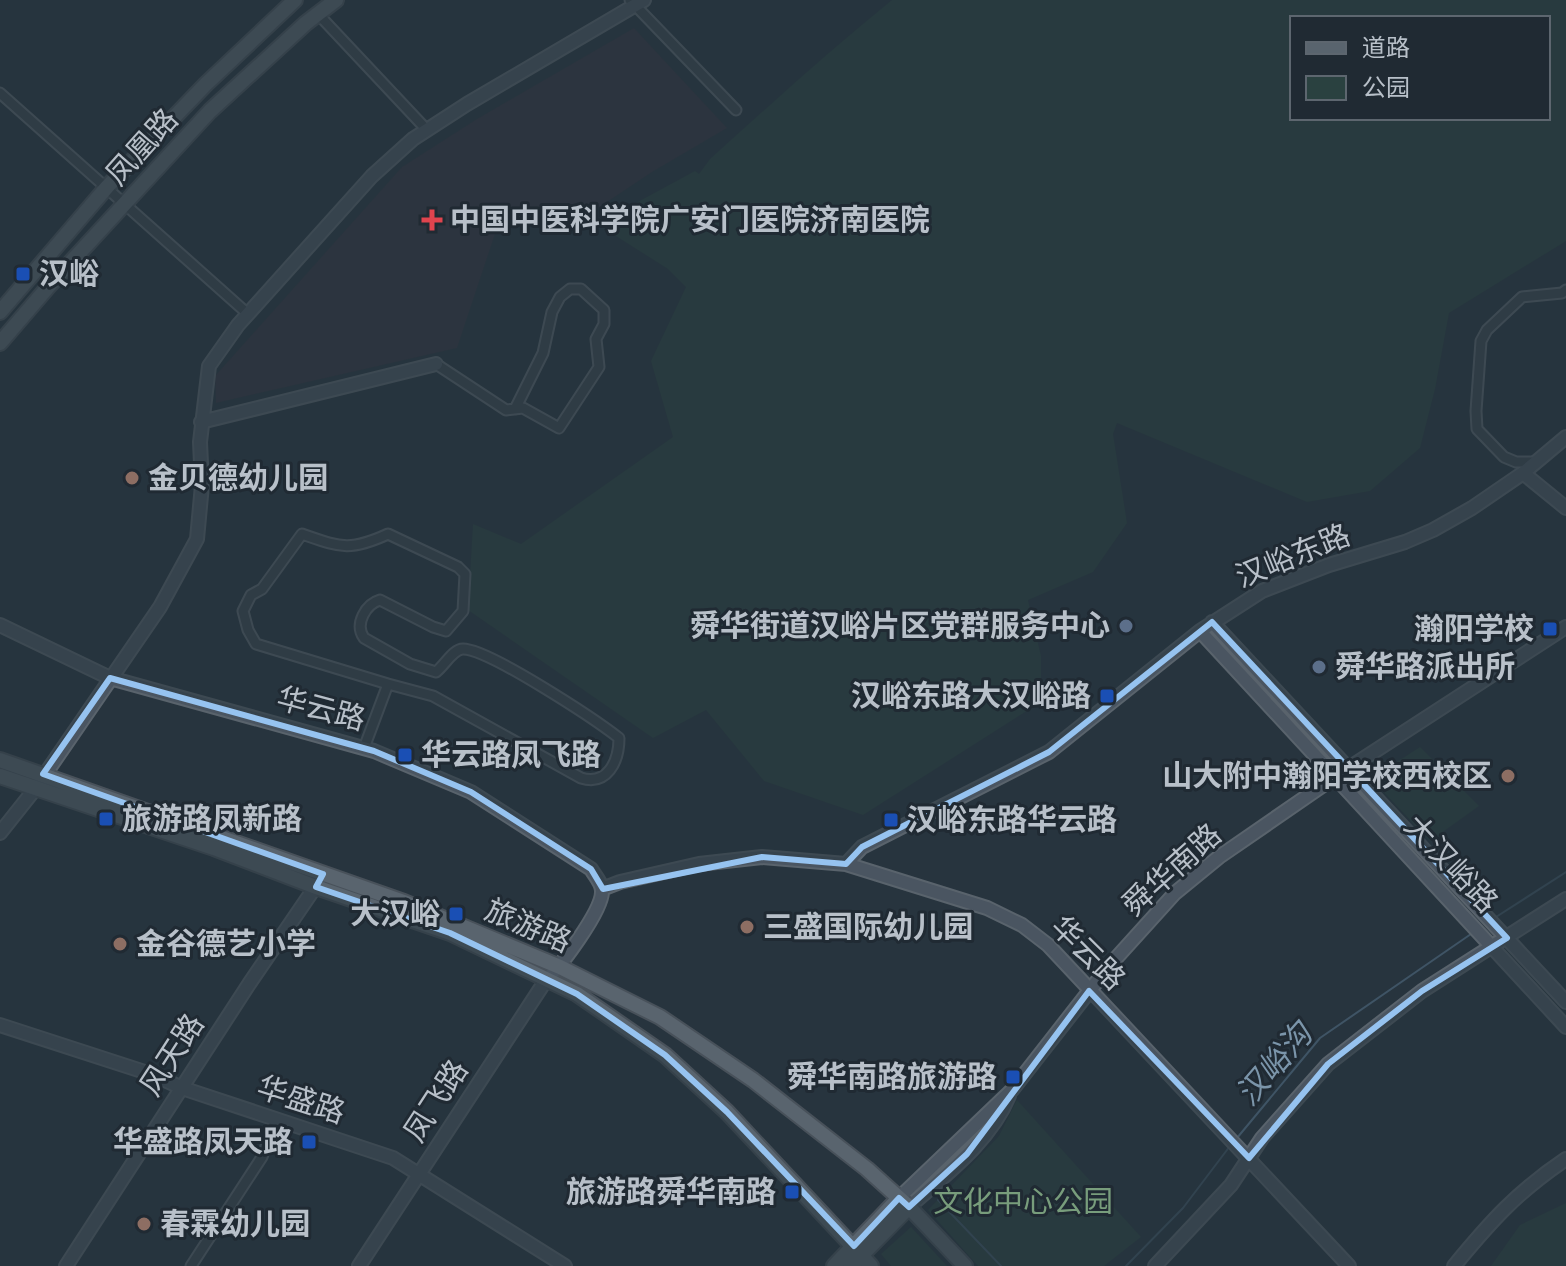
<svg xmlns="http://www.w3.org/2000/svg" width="1566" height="1266" font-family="Karla,'Noto Sans SC',sans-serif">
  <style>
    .medical { fill: #333340 }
    .green { fill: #2a4140; fill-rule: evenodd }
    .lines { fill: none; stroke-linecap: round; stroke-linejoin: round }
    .stream { stroke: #3f5465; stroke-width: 2 }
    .street-casing { stroke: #59636c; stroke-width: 13 }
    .secondary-casing { stroke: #59636c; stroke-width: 16 }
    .primary-casing { stroke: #48515a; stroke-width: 18 }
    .street { stroke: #3b454e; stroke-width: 9 }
    .secondary { stroke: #4a5561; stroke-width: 12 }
    .primary { stroke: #59646e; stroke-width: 14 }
    .marked { fill: none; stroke: #96c3f0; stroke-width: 6; stroke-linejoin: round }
    .health-dot { fill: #e0444e; stroke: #202a33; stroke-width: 3 }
    .transit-dot { fill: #1a4fb4; stroke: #202a33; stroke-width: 3 }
    .education-dot { fill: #8d6e63; stroke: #202a33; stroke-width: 3 }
    .service-dot { fill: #5c6f8a; stroke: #202a33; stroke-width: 3 }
    .labels { text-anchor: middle; stroke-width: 6; stroke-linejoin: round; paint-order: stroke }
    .street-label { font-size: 30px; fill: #b8c0c9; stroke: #202a33 }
    .poi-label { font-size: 30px; font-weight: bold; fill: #b8c0c9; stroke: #202a33; text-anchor: start }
    .park-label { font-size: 30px; fill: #789d7c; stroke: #202a33 }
    .water-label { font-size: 32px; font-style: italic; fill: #7b95aa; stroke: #202a33 }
  </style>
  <rect width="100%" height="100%" fill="#27343e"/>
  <path class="medical" d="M634,28L727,128L652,172L595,210L522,214L498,225L457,348L216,403L215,376L402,167L477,119Z"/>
  <path class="green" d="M892,0H1566V241L1449,313L1435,389L1420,448L1370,491L1307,502L1117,423L1113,434L1127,523L1093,572L1028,600L1041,656V702L863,815L764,781L706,710L653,738L468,610L473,524L521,544L673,437L651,361L686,287L668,269L597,224L695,171L699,174L710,159C770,105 829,51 892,0ZM1292,18H1548V118H1292Z
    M1420,747L1479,806L1430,841L1377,785L1375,776Z
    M1017,1100L1141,1237L1104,1266H978L928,1210L999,1136Z
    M1566,1203V1266H1491L1520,1225Z
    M911,1227L947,1266H891L881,1254Z"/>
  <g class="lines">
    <path class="stream" d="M1496,917L1566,872
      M1237,1138L1320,1038L1471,934
      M938,1200L1001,1266
      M1126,1266L1183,1208L1230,1146"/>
    <g class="street-casing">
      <path id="street" d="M630,0L736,110
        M318,14L427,130
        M0,93L248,314
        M436,364L506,410L523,408L559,428L599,367L596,339L604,324V310L581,289H570L560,297L552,312L543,353L515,409
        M1537,462H1516L1504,457L1477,429L1476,411L1481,341L1487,330L1522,297L1562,293L1566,290
        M364,748L388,684L433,696L581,778C607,786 619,762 619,738C596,720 489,649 463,649C453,649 445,665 436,672L410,664L364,638C354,624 366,604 380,600L433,627L446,631L463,611L465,574L458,567L388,534C349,552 340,547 302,534L262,589L251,595L243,611L248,630L256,644L388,684
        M191,1266L262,1157L276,1119"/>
    </g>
    <g class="secondary-casing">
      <path id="secondary" d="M201,422L436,364
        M1523,473L1566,508
        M1212,622L1566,1002
        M0,625L110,678L374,751L471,792L591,869C595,876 602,883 602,891C603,910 560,967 546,980L359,1266
        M1200,631L1566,1027
        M0,833L35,789L160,607L197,539L202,485L200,442L209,366L238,325L372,176L413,139L467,104L644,0
        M846,864L862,847L1049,752L1200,631L1262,591L1329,565L1405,542L1433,530L1472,508L1523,473L1566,437
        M602,889L620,882L699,864L762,857L846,864L987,908L1022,925L1048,945L1349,1266
        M0,1025L154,1075L182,1088L393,1158L565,1266
        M899,1198L1012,1090L1109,966L1175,893L1219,857L1335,777L1566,627
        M909,1207C945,1175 990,1142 1009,1096
        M66,1266L249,984L320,880
        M1155,1266L1231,1185L1262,1138L1328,1064L1422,991L1566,899
        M1454,1266C1491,1221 1517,1192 1566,1159"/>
    </g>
    <g class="primary-casing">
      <path id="primary" d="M0,312L107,187L206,84L295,0
        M0,343L48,287L210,111L306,23L336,0
        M0,760L404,902L560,967L660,1017L753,1080L867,1169L909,1207L965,1266
        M0,776L214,848L316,887L450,933L577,994L665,1055L727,1112L871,1266
        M834,1266L899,1198
        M851,1266L909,1207"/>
    </g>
    <use href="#street" class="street"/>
    <use href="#secondary" class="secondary"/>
    <use href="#primary" class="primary"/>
  </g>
  <path d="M0 0H1566V1266H0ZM1212,622L1507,938L1422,991L1328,1064L1249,1158L1089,991L967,1154L909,1207L899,1198L854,1246L727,1112L665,1055L577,994L450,933L316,887L323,874L43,774L110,678L374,751L471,792L591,869L603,889L762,857L846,864L862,847L1049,752Z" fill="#27343e" fill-opacity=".55" fill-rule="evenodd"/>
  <path class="marked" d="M1212,622L1507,938L1422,991L1328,1064L1249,1158L1089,991L967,1154L909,1207L899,1198L854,1246L727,1112L665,1055L577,994L450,933L316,887L323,874L43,774L110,678L374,751L471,792L591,869L603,889L762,857L846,864L862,847L1049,752Z"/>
  <path class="health-dot" d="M428 208h8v8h8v8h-8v8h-8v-8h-8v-8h8z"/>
  <g class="transit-dot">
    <rect x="15" y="266" width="16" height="16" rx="4"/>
    <rect x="1542" y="621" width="16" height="16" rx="4"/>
    <rect x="1099" y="688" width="16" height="16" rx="4"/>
    <rect x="397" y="747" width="16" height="16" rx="4"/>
    <rect x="98" y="811" width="16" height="16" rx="4"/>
    <rect x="883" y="812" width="16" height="16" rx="4"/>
    <rect x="448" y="906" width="16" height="16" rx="4"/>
    <rect x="1005" y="1069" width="16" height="16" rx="4"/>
    <rect x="301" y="1134" width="16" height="16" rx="4"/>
    <rect x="784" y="1184" width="16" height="16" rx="4"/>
  </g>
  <g class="education-dot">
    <circle cx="132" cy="478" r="8"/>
    <circle cx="1508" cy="776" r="8"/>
    <circle cx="747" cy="927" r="8"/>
    <circle cx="120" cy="944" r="8"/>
    <circle cx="144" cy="1224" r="8"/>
  </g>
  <g class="service-dot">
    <circle cx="1126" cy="626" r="8"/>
    <circle cx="1319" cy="667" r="8"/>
  </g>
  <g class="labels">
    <g class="street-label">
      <text transform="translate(142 147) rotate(-48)" y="10">凤凰路</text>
      <text transform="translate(1293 556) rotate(-22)" y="10">汉峪东路</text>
      <text transform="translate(321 709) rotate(15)" y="10">华云路</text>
      <text transform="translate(1451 864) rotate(47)" y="10">大汉峪路</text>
      <text transform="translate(1172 870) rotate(-42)" y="10">舜华南路</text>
      <text transform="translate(528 926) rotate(23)" y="10">旅游路</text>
      <text transform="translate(1088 953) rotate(45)" y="10">华云路</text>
      <text transform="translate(172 1055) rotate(-57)" y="10">风天路</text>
      <text transform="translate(301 1100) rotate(18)" y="10">华盛路</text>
      <text transform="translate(436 1101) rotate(-57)" y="10">凤飞路</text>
    </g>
    <g class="poi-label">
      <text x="450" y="230">中国中医科学院广安门医院济南医院</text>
      <text x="39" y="284">汉峪</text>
      <text x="148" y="488">金贝德幼儿园</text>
      <text x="1110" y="636" text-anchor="end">舜华街道汉峪片区党群服务中心</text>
      <text x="1534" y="639" text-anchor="end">瀚阳学校</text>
      <text x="1335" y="677">舜华路派出所</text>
      <text x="1091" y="706" text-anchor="end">汉峪东路大汉峪路</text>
      <text x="421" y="765">华云路凤飞路</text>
      <text x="1492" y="786" text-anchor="end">山大附中瀚阳学校西校区</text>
      <text x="122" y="829">旅游路凤新路</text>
      <text x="907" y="830">汉峪东路华云路</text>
      <text x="440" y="924" text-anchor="end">大汉峪</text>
      <text x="763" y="937">三盛国际幼儿园</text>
      <text x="136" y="954">金谷德艺小学</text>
      <text x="997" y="1087" text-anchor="end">舜华南路旅游路</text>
      <text x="293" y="1152" text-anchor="end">华盛路凤天路</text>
      <text x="776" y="1202" text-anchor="end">旅游路舜华南路</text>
      <text x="160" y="1234">春霖幼儿园</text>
    </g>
    <g class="park-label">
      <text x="1023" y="1212">文化中心公园</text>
    </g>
    <g class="water-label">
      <text transform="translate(1274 1064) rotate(-49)" y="11">汉峪沟</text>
    </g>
  </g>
  <rect x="1290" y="16" width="260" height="104" fill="#202a33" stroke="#5d666f" stroke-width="2"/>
  <rect x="1306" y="42" width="40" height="12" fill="#59646e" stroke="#5d666f" stroke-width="2"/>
  <text x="1362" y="56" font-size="24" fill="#b8c0c9">道路</text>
  <rect x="1306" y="76" width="40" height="24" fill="#2a4140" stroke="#5d666f" stroke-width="2"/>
  <text x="1362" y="96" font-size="24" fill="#b8c0c9">公园</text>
</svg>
